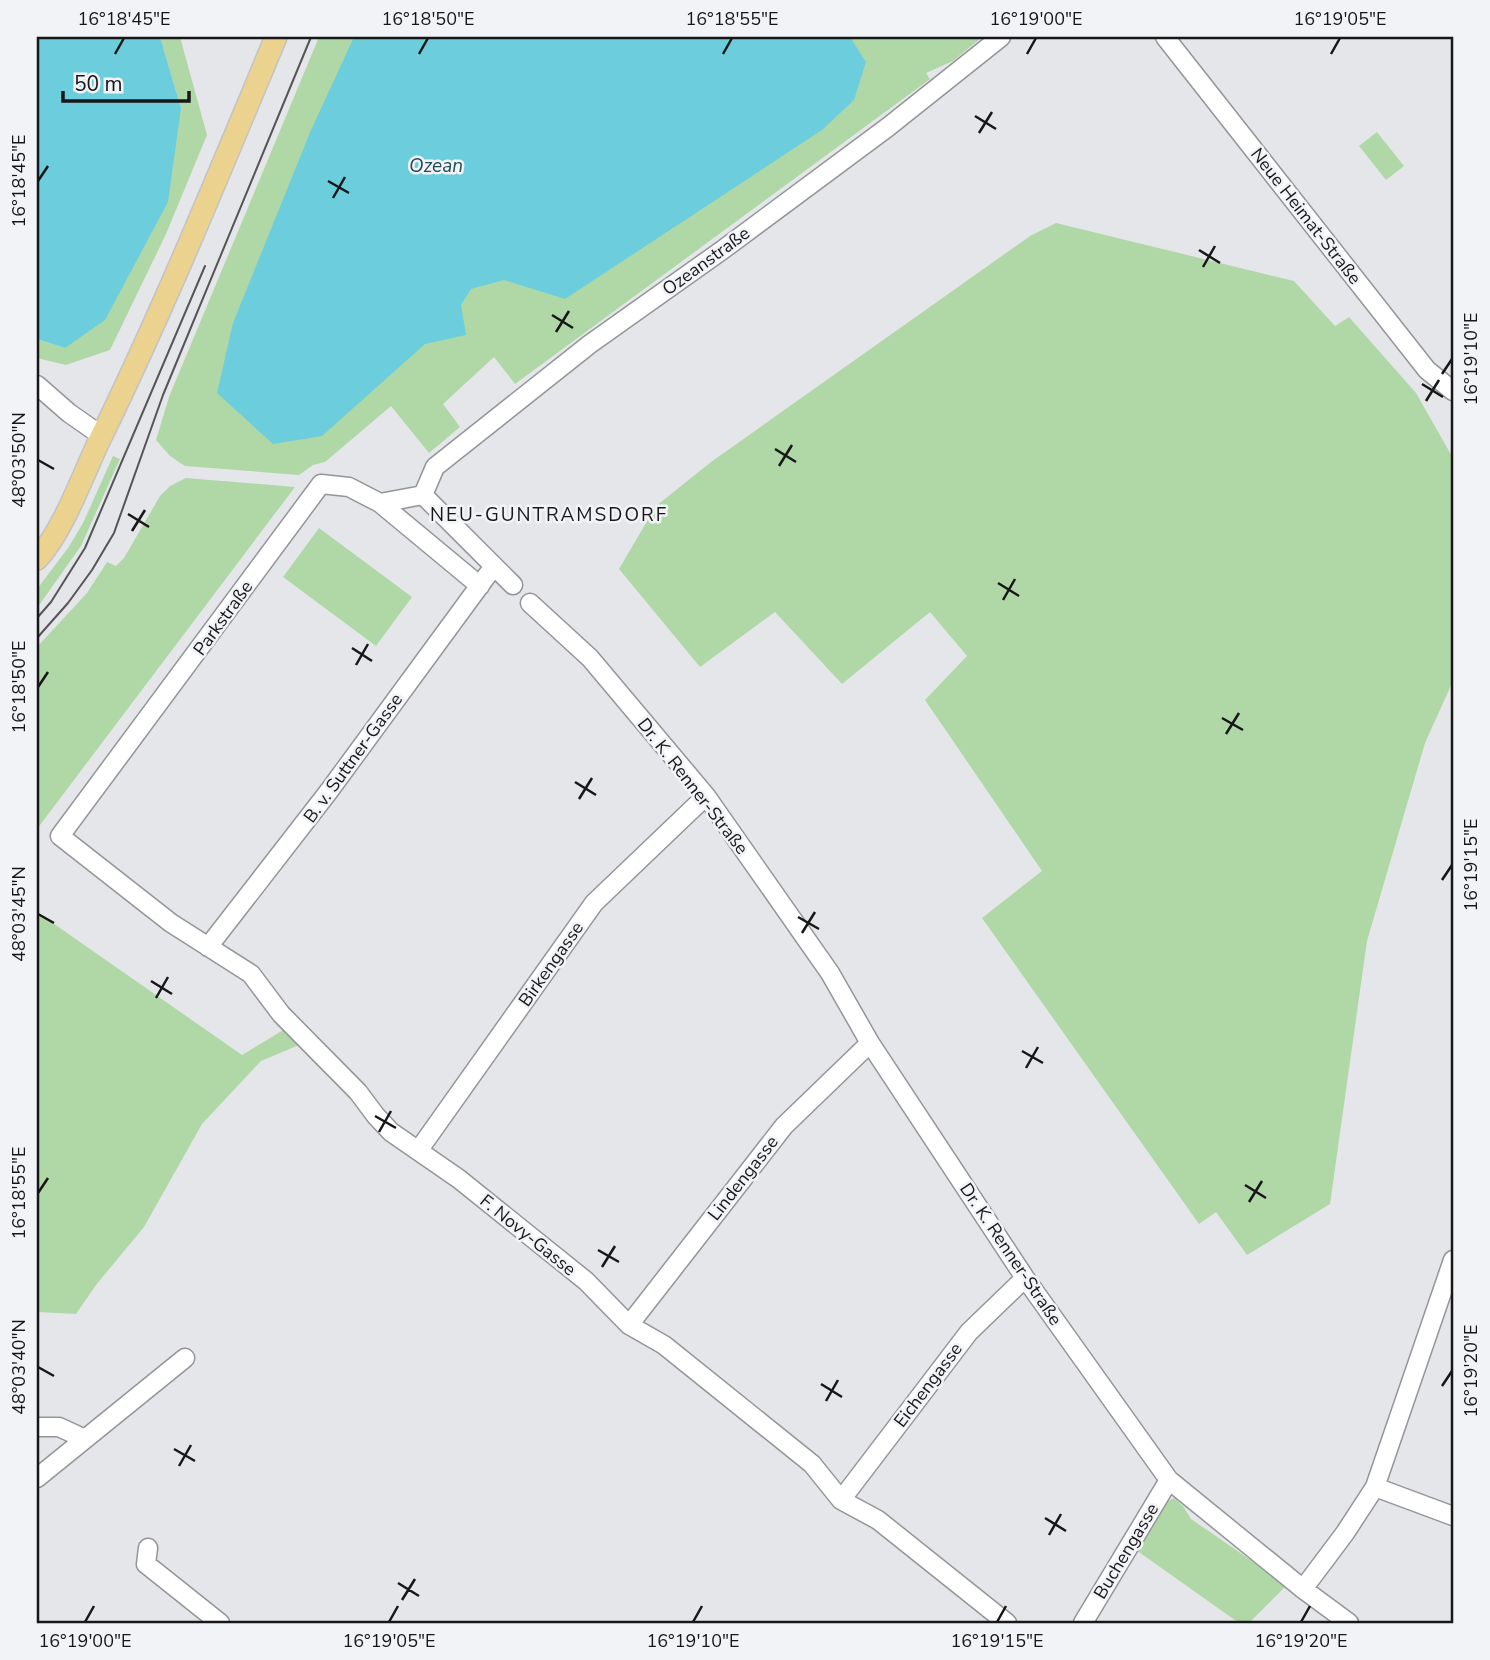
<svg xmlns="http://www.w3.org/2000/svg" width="1490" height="1660" font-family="'Nunito Sans',sans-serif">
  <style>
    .green { fill: #b0d8a7 }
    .water { fill: #6ccddc }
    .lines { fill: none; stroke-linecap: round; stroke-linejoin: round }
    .minor-casing { stroke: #949598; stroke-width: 21 }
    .major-casing { stroke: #c3c3c3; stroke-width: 24 }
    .minor { stroke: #fff; stroke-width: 18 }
    .major { stroke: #ebd28f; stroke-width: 21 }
    .tram { stroke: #555557; stroke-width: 2 }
    .ticks { fill: none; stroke: #171718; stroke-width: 2.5 }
    .labels { text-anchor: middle; stroke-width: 5; stroke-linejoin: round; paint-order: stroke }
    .street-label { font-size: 18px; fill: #171718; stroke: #f2f3f7 }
    .water-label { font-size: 19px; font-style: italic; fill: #204c53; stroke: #f2f3f7 }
    .neighbourhood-label { font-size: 19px; letter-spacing: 2px; fill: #171718; stroke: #f2f3f7 }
    .neatline { fill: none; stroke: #171718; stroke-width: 2.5 }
    .ticks-label { font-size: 18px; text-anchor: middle; fill: #171718 }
  </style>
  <rect width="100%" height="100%" fill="#e5e6ea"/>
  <path class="green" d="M160,37H180L207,135L166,234L110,350L66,365L37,358V339L65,348L181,108Z
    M319,37H982L953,61L926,73L930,79L515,384L494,357L443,404L460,427L429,453L391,406L325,462L313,465L299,475L185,466L170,456L156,440L169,397Z
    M1377,132L1404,166L1386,180L1359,146Z
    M1056,223L1294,281L1335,326L1349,317L1416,393L1453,458V681L1425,743L1367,941L1330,1204L1247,1255L1216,1212L1199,1224L982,918L1042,871L925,700L967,656L930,612L842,684L775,612L700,667L619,569L656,506L711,462L1030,236Z
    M113,456L120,459L81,546L37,608V589L68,548L83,523Z
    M186,478L295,487L37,829V647L87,593L107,562L116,566L124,558L160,496L170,486Z
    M319,528L412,597L376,646L283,577Z
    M37,912L242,1055L285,1029L299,1045L261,1061L202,1124L144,1227L96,1285L76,1314L37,1312Z
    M1174,1498L1183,1506L1191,1519L1287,1585L1249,1623H1239L1136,1550L1168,1501Z"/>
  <path class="water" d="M37,37H160L181,108L168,202L105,320L65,348L37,339Z
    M354,37H850L866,62L854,100L822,130L565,299L504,280L471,289L461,305L466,335L425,344L322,436L273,444L217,393L233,323L311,130Z"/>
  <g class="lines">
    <g class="minor-casing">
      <path id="minor" d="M1165,37L1427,370L1453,391
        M37,385L69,413L102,436
        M423,495L380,503L349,487L321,484L60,836L171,923L251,974L281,1014L358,1092L376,1116L391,1132L459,1179L586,1281L629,1325L664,1345L812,1464L841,1500L878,1520L1007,1623
        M423,495L435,467L590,344L721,251L888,127L1001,37
        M423,495L513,585
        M380,503L480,586
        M530,603L590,658L706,796L830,973L870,1043L1025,1278L1169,1480L1303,1589L1349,1623
        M208,947L329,791L494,566
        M418,1151L594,903L706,796
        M629,1325L784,1126L870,1043
        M37,1427H59L85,1439
        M37,1478L185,1358
        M1375,1487L1453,1516
        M841,1500L969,1332L1025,1278
        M148,1548L146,1564L220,1623
        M1303,1589L1345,1533L1375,1487L1453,1260
        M1083,1623L1169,1480"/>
    </g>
    <g class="major-casing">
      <path id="major" d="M37,559C64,530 83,474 101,437C165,306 220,171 276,37"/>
    </g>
    <use href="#minor" class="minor"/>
    <use href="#major" class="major"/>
    <path class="tram" d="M37,618L51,602L85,548L205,266
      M37,638L68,603L92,570L114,533L163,395L311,37"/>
  </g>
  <path class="ticks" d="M115,54L124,38M419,54L428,38M723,54L732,38M1027,54L1036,38M1331,54L1340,38M975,116L996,129M979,133L992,112M38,181L48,166M328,181L349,193M333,198L345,177M1199,250L1220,263M1203,267L1215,246M552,315L573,328M556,332L569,311M1442,374L1452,359M1422,384L1443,397M1426,401L1439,380M775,449L796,462M38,460L54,469M779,466L792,445M128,514L149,527M132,531L145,510M998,583L1019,596M1003,600L1015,579M352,648L372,661M356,665L368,644M38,687L48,672M1222,718L1243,730M1226,734L1239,713M575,782L596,795M579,799L592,778M1442,880L1452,865M38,914L54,923M798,917L819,929M802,933L815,912M151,981L172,994M156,998L168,977M1022,1051L1043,1063M1026,1068L1038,1047M375,1116L396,1128M379,1132L391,1111M1245,1185L1266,1198M38,1193L48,1178M1249,1202L1262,1181M598,1250L619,1262M602,1267L615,1246M38,1367L54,1376M821,1384L842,1397M1442,1386L1452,1371M826,1401L838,1380M174,1449L195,1461M179,1466L191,1445M1045,1518L1066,1531M1049,1535L1061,1514M398,1583L419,1596M402,1600L415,1579M85,1622L94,1606M389,1622L398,1606M693,1622L702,1606M997,1622L1006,1606M1301,1622L1310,1606"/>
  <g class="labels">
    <g class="street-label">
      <text transform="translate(1306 216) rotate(52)" y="6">Neue Heimat-Straße</text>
      <text transform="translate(706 261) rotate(-36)" y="6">Ozeanstraße</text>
      <text transform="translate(223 618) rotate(-54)" y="6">Parkstraße</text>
      <text transform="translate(353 758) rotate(-54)" y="6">B. v. Suttner-Gasse</text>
      <text transform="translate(693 786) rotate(52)" y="6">Dr. K. Renner-Straße</text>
      <text transform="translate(551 964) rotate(-55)" y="6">Birkengasse</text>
      <text transform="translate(743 1178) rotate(-52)" y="6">Lindengasse</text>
      <text transform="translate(528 1235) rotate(39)" y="6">F. Novy-Gasse</text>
      <text transform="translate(1011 1254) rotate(56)" y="6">Dr. K. Renner-Straße</text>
      <text transform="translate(928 1385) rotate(-53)" y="6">Eichengasse</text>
      <text transform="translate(1126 1551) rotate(-59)" y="6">Buchengasse</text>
    </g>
    <g class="water-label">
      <text x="436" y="172">Ozean</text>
    </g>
    <g class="neighbourhood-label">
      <text x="549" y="521">NEU-GUNTRAMSDORF</text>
    </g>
  </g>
  <rect width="1490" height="1660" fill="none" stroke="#f2f3f7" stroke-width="77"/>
  <path d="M63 91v10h126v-10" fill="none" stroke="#171718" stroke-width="3.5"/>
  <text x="74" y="91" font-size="21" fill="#171718" stroke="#f2f3f7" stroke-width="5" paint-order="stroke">50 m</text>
  <rect x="38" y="38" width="1414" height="1584" class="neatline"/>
  <g class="ticks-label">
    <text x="124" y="25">16°18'45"E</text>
    <text x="428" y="25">16°18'50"E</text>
    <text x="732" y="25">16°18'55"E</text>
    <text x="1036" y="25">16°19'00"E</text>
    <text x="1340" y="25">16°19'05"E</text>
    <text transform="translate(19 181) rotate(-90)" y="6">16°18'45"E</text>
    <text transform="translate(1471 359) rotate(-90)" y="6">16°19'10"E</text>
    <text transform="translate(19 460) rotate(-90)" y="6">48°03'50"N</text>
    <text transform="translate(19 687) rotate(-90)" y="6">16°18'50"E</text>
    <text transform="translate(1471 865) rotate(-90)" y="6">16°19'15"E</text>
    <text transform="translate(19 914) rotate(-90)" y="6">48°03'45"N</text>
    <text transform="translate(19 1193) rotate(-90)" y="6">16°18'55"E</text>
    <text transform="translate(19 1367) rotate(-90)" y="6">48°03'40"N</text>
    <text transform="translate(1471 1371) rotate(-90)" y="6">16°19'20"E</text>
    <text x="85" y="1647">16°19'00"E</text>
    <text x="389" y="1647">16°19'05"E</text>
    <text x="693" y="1647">16°19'10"E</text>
    <text x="997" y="1647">16°19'15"E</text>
    <text x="1301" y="1647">16°19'20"E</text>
  </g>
</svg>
